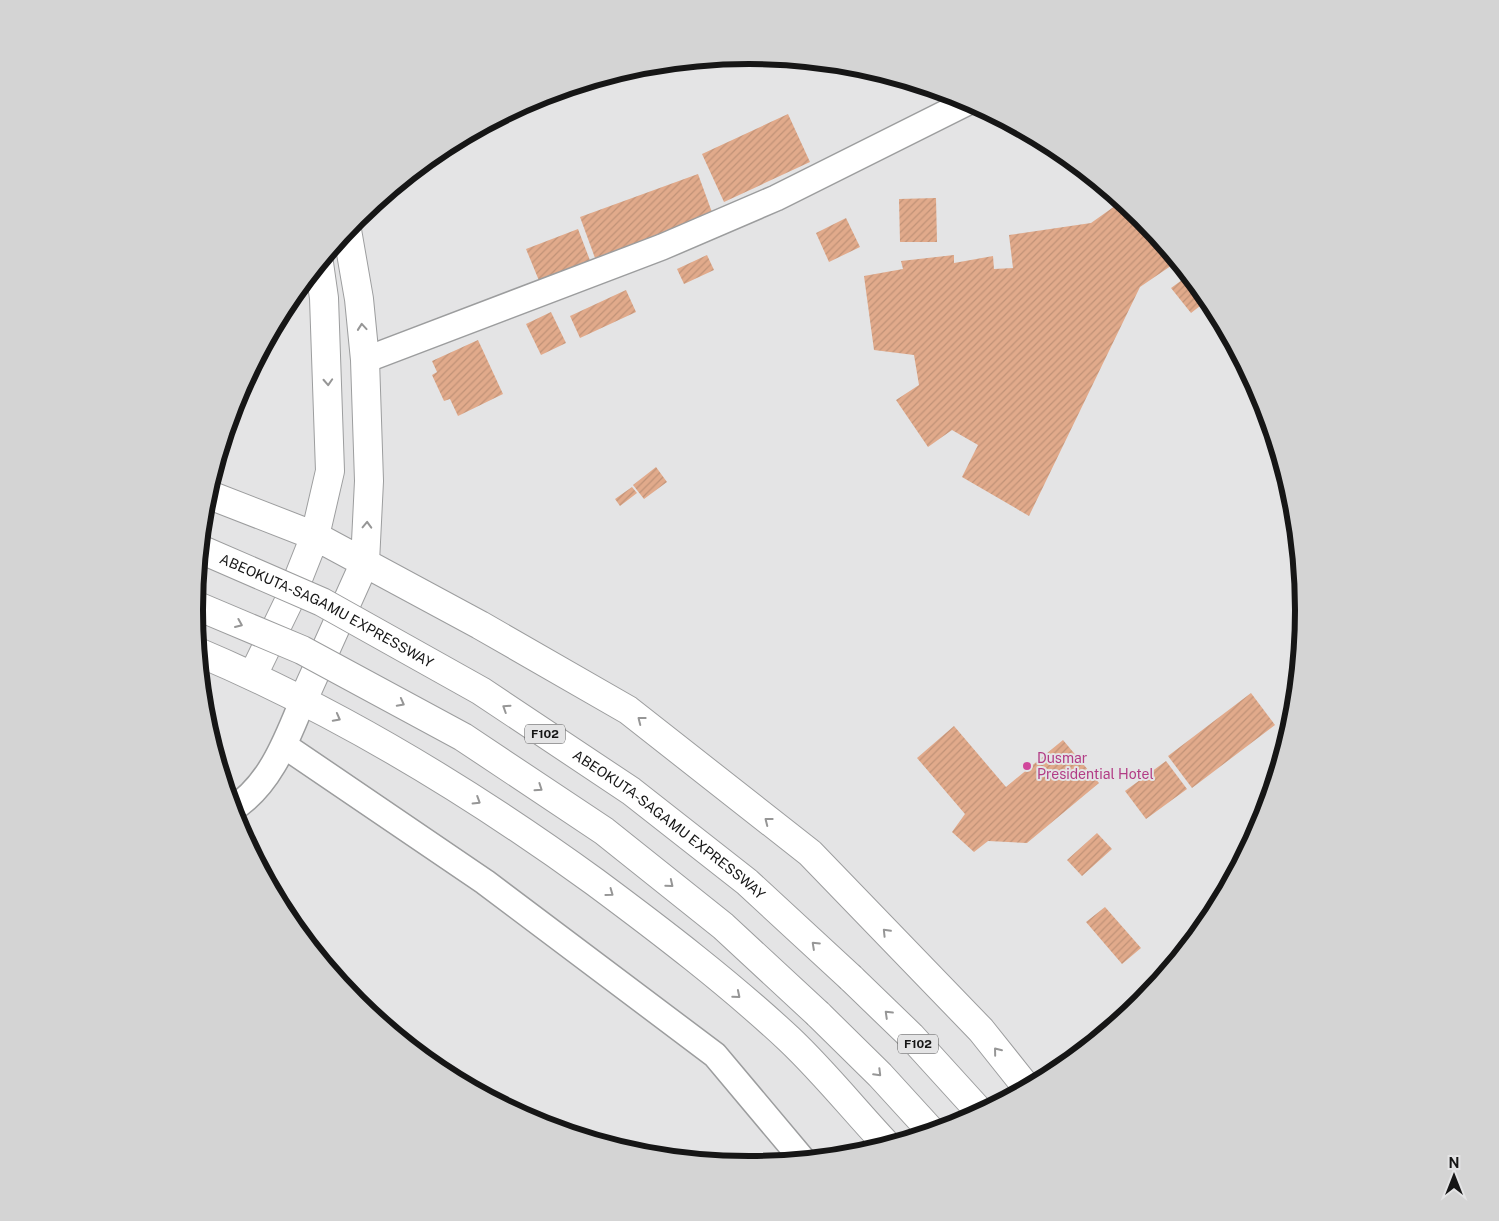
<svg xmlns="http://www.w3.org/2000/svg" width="1499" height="1221" font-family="'Public Sans',sans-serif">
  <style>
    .building { fill: url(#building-hatch) }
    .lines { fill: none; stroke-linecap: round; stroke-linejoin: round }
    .minor-casing { stroke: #9c9d9e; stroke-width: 28 }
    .major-casing { stroke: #9c9d9e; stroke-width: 30 }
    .highway-casing { stroke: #9c9d9e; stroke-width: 30 }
    .minor { stroke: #fff; stroke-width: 25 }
    .major { stroke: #fff; stroke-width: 28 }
    .highway { stroke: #fff; stroke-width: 28 }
    .highway-bridge-casing { stroke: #9c9d9e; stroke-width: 30; stroke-linecap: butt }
    .highway-bridge { stroke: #fff; stroke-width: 28 }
    .oneway { stroke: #969696 }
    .hotel-dot { fill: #d1479c; stroke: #e4e4e5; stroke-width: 2 }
    .labels { text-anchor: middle; stroke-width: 4; stroke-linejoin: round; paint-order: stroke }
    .shield { fill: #e4e4e5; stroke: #545454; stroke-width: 1 }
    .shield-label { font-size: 12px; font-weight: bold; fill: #161616 }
    .street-label { font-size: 14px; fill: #161616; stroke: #e4e4e5 }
    .hotel-label { font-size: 14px; fill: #b23c85; stroke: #e4e4e5; text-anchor: start }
    .rim { fill: none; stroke: #161616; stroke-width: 6 }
  </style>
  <defs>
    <pattern id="building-hatch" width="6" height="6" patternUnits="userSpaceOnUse" patternTransform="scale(1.25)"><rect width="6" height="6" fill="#e1aa8b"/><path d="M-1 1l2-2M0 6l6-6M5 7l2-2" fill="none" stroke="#c09277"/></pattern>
  </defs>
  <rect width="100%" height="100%" fill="#e4e4e5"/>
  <path class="building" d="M788,114L810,162L724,202L702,154Z
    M698,174L713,215L595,258L580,217Z
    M1092,177H1093L1109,191L1103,194Z
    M936,198L937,242H900L899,199Z
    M1122,201L1142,218L1178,261L1140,287L1029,516L962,477L978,445L952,430L928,447L896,400L919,385L914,355L874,350L864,276L903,269L901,261L954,255V263L993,256L994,269L1013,268L1009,235L1091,223Z
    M846,218L860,247L829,262L816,233Z
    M578,229L591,263L540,283L526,249Z
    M707,255L714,270L684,284L677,269Z
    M1189,275L1209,299L1191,313L1171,288Z
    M626,290L636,312L580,338L570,316Z
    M551,312L566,343L541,355L526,324Z
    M478,340L503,394L458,416L450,399L444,401L432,375L437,372L432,361Z
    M656,467L667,482L644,499L633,485Z
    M632,487L637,493L620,506L615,499Z
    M1251,693L1275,725L1192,788L1168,756Z
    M954,726L1006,787L1063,740L1099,783L1027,843L988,841L974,852L952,832L965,814L917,758Z
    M1166,761L1187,789L1146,819L1125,791Z
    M1097,833L1112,849L1082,876L1067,860Z
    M1105,907L1141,948L1122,964L1086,922Z"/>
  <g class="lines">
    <g class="minor-casing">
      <path id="minor" d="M365,360L662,247L776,198L970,101
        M285,746L485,882L715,1055L804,1161
        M232,809C270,786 287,739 303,700"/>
    </g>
    <g class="major-casing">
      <path id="major" d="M207,494L315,536L480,625L628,710L810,853L981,1030L1028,1089
        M198,652C340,712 471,792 595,882C661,931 729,983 789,1039C824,1072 855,1111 888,1146
        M253,675L290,599L315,536L330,471L324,298L319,263
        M303,700L365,562L369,481L365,360L359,299L347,230"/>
    </g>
    <g class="highway-casing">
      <path id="highway" d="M851,978L911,1036L981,1113
        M818,1014L880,1075L933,1133"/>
    </g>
    <use href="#minor" class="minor"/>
    <use href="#major" class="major"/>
    <use href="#highway" class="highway"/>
    <g class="highway-bridge-casing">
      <g id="highway-bridge">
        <path id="s1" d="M200,549L322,602L481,691L631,791L747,882L851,978"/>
        <path d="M195,605L302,650L463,737L604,831L723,926L818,1014"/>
      </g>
    </g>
    <use href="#highway-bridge" class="highway-bridge"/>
  </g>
  <defs><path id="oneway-chevron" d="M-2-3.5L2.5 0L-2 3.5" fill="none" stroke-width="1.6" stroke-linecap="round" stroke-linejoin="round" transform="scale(1.25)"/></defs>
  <g class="oneway">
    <use href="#oneway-chevron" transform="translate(362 327) rotate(-95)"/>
    <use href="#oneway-chevron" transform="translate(328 382) rotate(87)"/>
    <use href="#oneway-chevron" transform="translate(367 525) rotate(-88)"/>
    <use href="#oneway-chevron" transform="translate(239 624) rotate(23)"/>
    <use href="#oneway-chevron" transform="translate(401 703) rotate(28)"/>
    <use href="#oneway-chevron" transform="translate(506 708) rotate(-147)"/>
    <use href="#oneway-chevron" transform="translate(337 718) rotate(28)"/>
    <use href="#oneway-chevron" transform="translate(641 720) rotate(-142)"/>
    <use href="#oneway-chevron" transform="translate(539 788) rotate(34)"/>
    <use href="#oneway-chevron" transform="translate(477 801) rotate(32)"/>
    <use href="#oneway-chevron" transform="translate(768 821) rotate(-142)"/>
    <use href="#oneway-chevron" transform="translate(670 884) rotate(39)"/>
    <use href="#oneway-chevron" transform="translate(610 893) rotate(36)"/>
    <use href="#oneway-chevron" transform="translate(886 932) rotate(-134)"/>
    <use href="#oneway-chevron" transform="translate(815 945) rotate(-137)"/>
    <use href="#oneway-chevron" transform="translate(737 995) rotate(40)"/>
    <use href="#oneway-chevron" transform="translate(888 1014) rotate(-136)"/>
    <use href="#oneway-chevron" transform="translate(997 1051) rotate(-129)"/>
    <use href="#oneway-chevron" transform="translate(878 1073) rotate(45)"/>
  </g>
  <circle class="hotel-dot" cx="1027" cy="766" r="5"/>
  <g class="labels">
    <g class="shield">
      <rect x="525" y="724.5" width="40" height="19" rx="4"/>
      <rect x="898" y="1034.5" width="40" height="19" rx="4"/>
    </g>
    <g class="shield-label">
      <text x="545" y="738">F102</text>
      <text x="918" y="1048">F102</text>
    </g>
    <g class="street-label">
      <text dy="5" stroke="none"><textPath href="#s1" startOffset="141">ABEOKUTA-SAGAMU EXPRESSWAY</textPath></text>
      <text dy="5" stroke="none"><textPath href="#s1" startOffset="546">ABEOKUTA-SAGAMU EXPRESSWAY</textPath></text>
    </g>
    <g class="hotel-label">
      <text x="1037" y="763">Dusmar<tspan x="1037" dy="16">Presidential Hotel</tspan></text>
    </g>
  </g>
  <path d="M0 0H1499V1221H0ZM203 610a546 546 0 1 1 1092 0a546 546 0 1 1-1092 0Z" fill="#d4d4d4" fill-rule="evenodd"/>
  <path class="rim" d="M203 610a546 546 0 1 1 1092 0a546 546 0 1 1-1092 0Z"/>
  <g transform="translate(1454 1176)" stroke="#e4e4e5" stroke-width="4" paint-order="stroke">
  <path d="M0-4L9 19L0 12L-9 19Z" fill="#161616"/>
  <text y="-8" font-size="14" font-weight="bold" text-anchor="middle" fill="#161616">N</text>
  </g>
</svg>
